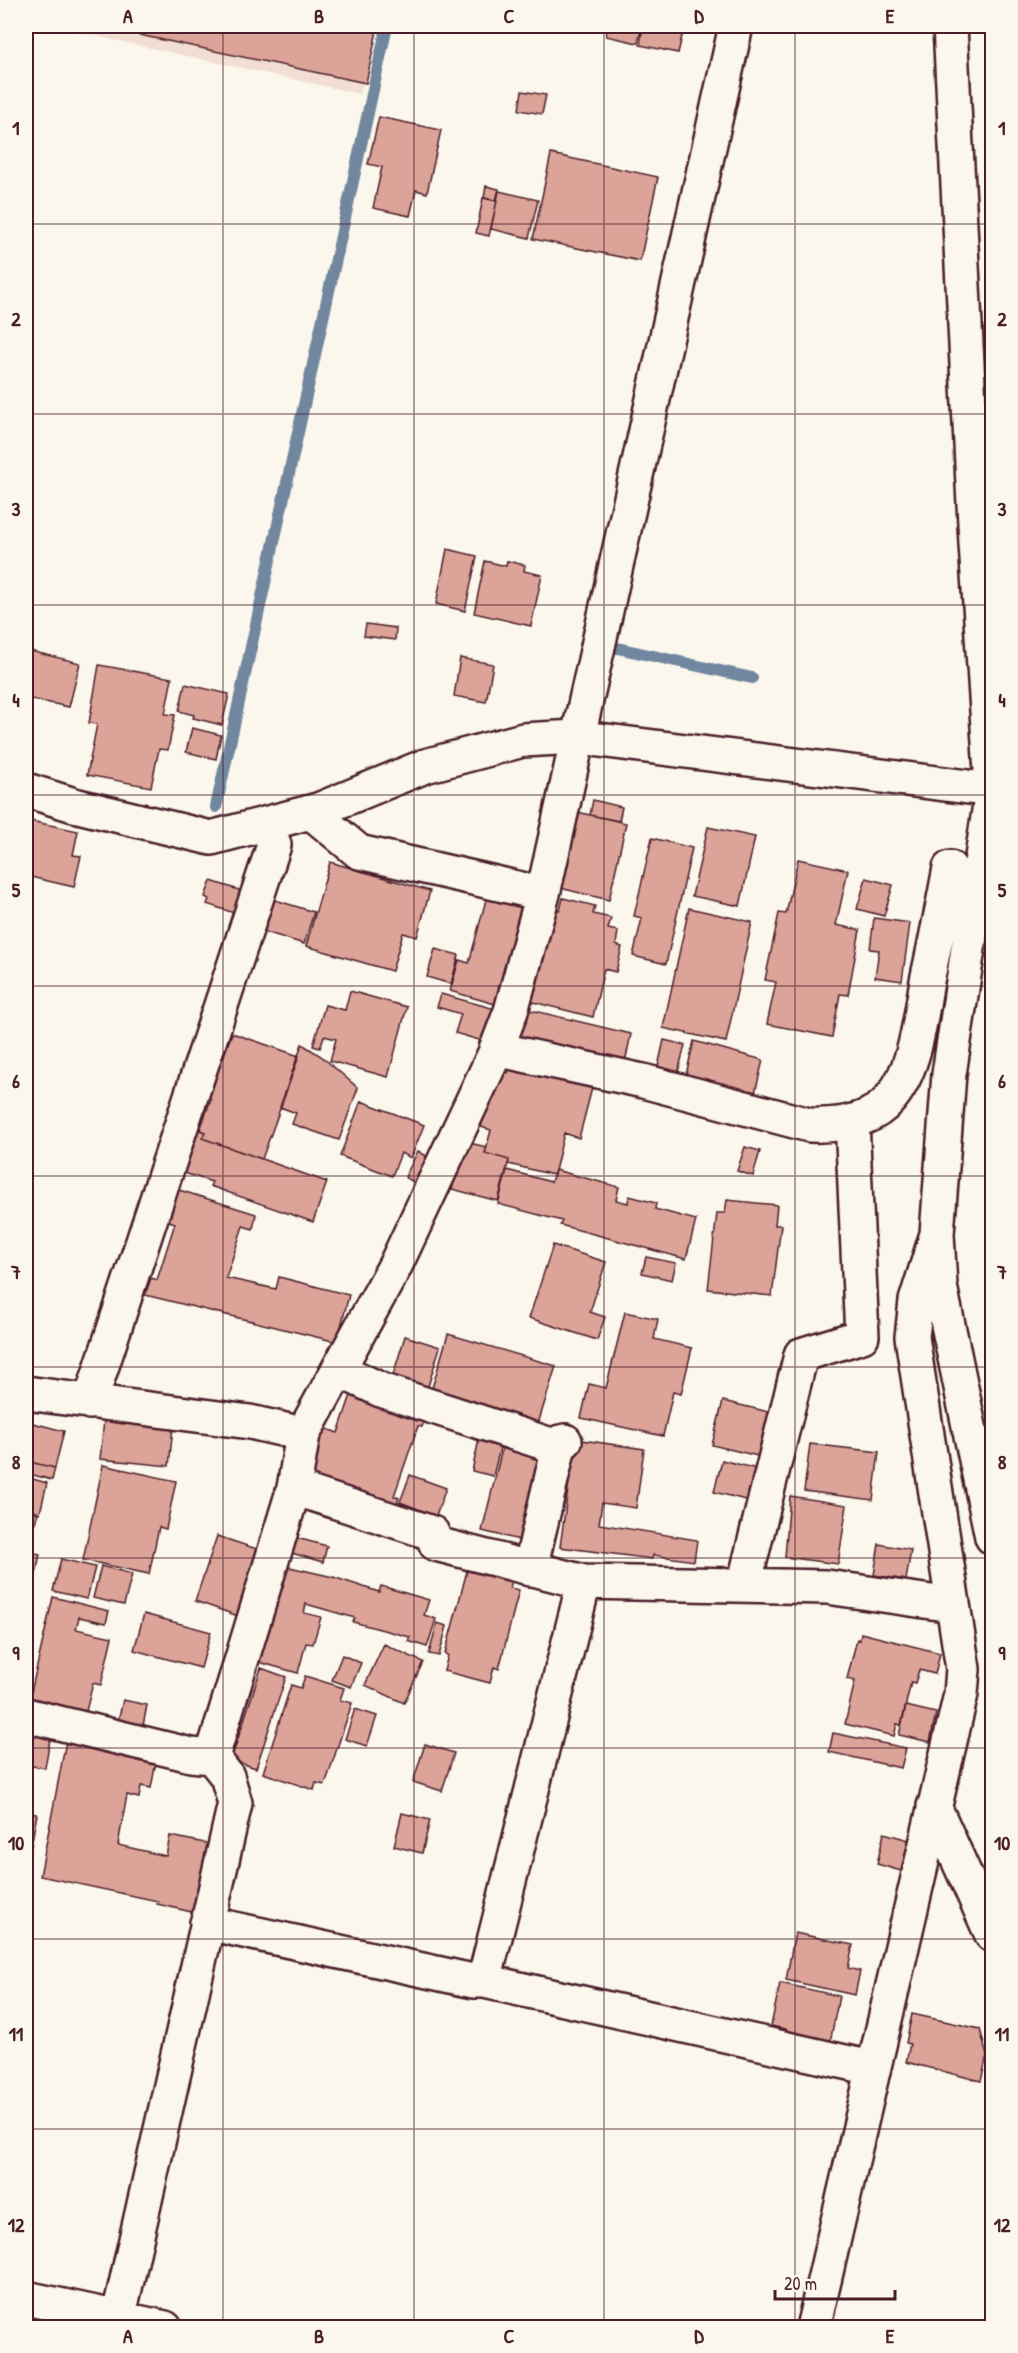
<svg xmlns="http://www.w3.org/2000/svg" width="1018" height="2353" font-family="'Patrick Hand',sans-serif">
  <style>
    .built { fill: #f2ded3 }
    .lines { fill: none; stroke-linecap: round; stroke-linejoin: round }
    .stream { stroke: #71869f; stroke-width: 12 }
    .building { fill: #dca398; stroke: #4a1f2b; stroke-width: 1.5 }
    .minor-casing { stroke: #4a1f2b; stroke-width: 38 }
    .minor { stroke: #fbf7ec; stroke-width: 33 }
    .grid { fill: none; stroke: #4a1f2b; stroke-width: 1.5; stroke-opacity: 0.55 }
    .neatline { fill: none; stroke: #4a1f2b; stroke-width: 2 }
    .grid-label { font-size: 20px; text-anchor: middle; font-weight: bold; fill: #4a1f2b }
  </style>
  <rect width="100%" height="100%" fill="#fbf7ec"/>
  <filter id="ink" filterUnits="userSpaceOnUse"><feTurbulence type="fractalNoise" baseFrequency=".0167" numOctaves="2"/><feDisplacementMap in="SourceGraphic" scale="12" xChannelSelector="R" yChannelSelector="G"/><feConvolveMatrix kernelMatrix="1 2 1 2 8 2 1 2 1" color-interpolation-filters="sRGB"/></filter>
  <g filter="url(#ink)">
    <path class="built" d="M50,26H376L360,94Z"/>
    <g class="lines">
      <path class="stream" d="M613,647L752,678
        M216,807L387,26"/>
    </g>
    <path class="building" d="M97,26H378L366,83Z
      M608,26H642L638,43L606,36Z
      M643,26L683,32L678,53L640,45Z
      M522,91L546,95L542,114L519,110Z
      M379,117L441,130L427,193L416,190L410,216L373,208L382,167L368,164Z
      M551,154L658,177L640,261L533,239Z
      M486,186L499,189L496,200L484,198Z
      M499,191L538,200L529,238L491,229Z
      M483,198L497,201L489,236L476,233Z
      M447,549L477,556L465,611L436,604Z
      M485,561L506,566L507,561L525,565L524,571L542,575L531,626L474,613Z
      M366,624L396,628L395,640L364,636Z
      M26,650L80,663L69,707L26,698Z
      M460,658L493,664L486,702L454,696Z
      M99,665L172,678L165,714L175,715L168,750L159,749L151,787L87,775L97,724L89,723Z
      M185,684L229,694L222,725L193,718L194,715L179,711Z
      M192,728L221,735L216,759L186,752Z
      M593,800L622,807L619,821L590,815Z
      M577,812L626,823L609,900L560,888Z
      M26,820L78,831L73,855L81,856L74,887L26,876Z
      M708,827L755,837L740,906L692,896Z
      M652,838L692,848L666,964L633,956L642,918L634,916Z
      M798,859L848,870L836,925L860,930L848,995L840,994L832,1037L767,1024L776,982L765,980L779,913L786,914Z
      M330,862L430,891L417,937L403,933L392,971L306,946Z
      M866,878L893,885L884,916L857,909Z
      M211,881L242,891L234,913L207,904L209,899L205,897Z
      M487,896L525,907L495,1004L450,991L459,960L469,963Z
      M269,898L314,912L304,944L259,930Z
      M563,898L595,906L593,914L611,918L608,929L618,931L616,945L622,947L616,972L604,969L593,1017L529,1001L551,908L560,910Z
      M689,908L752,922L726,1042L663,1028Z
      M874,918L910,923L902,981L875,977L879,950L870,949Z
      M435,949L459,955L451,984L427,977Z
      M350,991L407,1007L388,1077L330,1061L336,1039L324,1036L320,1048L313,1046L325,1005L345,1010Z
      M441,994L495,1009L486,1042L455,1033L461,1014L437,1007Z
      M522,1008L631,1034L624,1067L514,1041Z
      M232,1033L299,1056L262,1159L202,1138L205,1132L200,1130L211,1099L205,1097L220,1056L223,1058Z
      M664,1040L685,1045L677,1076L657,1071Z
      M694,1041L763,1060L754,1097L685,1079Z
      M302,1044L321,1056L358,1088L339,1140L292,1124L296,1113L280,1107Z
      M509,1067L593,1084L579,1138L564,1133L554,1175L508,1164L509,1160L485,1153L491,1130L481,1127L492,1084L502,1071L508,1073Z
      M361,1101L424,1125L411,1158L401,1153L392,1176L340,1156Z
      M197,1129L205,1132L202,1138L327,1182L313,1222L210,1186L212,1182L181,1172Z
      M465,1142L487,1147L485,1153L509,1160L498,1201L452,1189Z
      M745,1147L760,1151L753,1176L737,1171Z
      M418,1151L428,1157L415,1183L405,1177Z
      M507,1170L551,1182L555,1170L619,1187L616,1200L628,1203L629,1196L656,1203L655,1209L696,1220L686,1259L560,1225L562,1221L498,1204Z
      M179,1190L256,1214L253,1229L243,1226L226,1278L276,1289L279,1277L349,1295L337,1342L145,1295L151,1278L157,1280L175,1223L169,1221Z
      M727,1200L777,1205L775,1225H781L772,1296L708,1289L717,1213H725Z
      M553,1245L606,1262L590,1312L605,1317L597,1340L529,1318Z
      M646,1257L676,1263L672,1280L642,1273Z
      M625,1312L658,1319L654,1339L692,1348L681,1394L673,1392L663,1436L581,1418L589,1384L606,1388Z
      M448,1334L556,1366L537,1427L430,1395Z
      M405,1336L440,1347L426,1393L391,1382Z
      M353,1389L427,1412L422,1427L418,1426L394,1496L399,1498L395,1509L378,1499L305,1473L322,1427L338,1433Z
      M723,1401L773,1413L762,1457L712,1445Z
      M104,1420L173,1427L169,1466L100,1459Z
      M29,1422L64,1431L55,1468L26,1461Z
      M480,1435L502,1440L493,1476L472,1471Z
      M575,1439L644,1449L636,1508L602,1503L599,1524L697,1540L694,1561L653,1555L652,1559L560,1547Z
      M504,1441L551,1452L528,1542L482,1531Z
      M810,1444L879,1452L873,1500L804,1491Z
      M722,1460L757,1469L750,1501L714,1492Z
      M26,1461L55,1468L52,1480L26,1473Z
      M103,1465L176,1481L166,1529L159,1527L149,1574L83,1560Z
      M410,1475L446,1488L436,1516L400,1502Z
      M26,1477L47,1483L40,1513L26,1509Z
      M790,1496L847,1505L838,1564L785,1557Z
      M26,1509L38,1513L33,1529L26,1527Z
      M217,1536L263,1551L241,1617L195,1601Z
      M293,1537L327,1546L323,1562L288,1552Z
      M879,1544L911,1550L906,1580L874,1575Z
      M26,1551L40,1554L26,1624Z
      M61,1559L95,1567L87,1599L53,1591Z
      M281,1565L333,1577L379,1592L381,1586L429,1600L424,1615L436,1619L427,1647L408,1641L410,1637L353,1622L355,1618L306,1604L304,1613L321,1617L313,1644L306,1643L298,1673L255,1661Z
      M101,1566L132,1574L124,1605L93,1598Z
      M468,1567L512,1579L510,1588L519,1590L499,1669L494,1667L490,1683L444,1671L448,1655L445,1654Z
      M53,1597L109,1611L106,1623L79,1617L76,1629L112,1637L101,1685L93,1683L84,1719L28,1705Z
      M144,1614L211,1632L201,1668L134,1650Z
      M437,1623L447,1626L439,1656L429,1654Z
      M861,1633L940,1653L935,1674L919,1670L915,1683L911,1682L901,1725L897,1724L894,1736L845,1724L855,1681L847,1679L857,1639L860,1640Z
      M384,1644L423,1662L404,1703L365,1685Z
      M342,1655L361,1663L351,1687L332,1680Z
      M261,1668L286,1677L256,1768L231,1760Z
      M305,1676L344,1688L340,1700L352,1703L325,1785L316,1783L314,1790L263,1773L291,1685L301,1688Z
      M123,1700L147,1705L142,1731L117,1726Z
      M906,1706L936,1713L930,1742L899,1735Z
      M355,1709L377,1716L367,1746L345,1739Z
      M26,1723L52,1728L45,1768L26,1765Z
      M833,1733L906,1748L901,1768L829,1752Z
      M66,1741L156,1762L151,1788L141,1786L139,1798L127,1795L118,1845L166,1856L170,1836L210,1844L196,1913L157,1904L158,1901L40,1876Z
      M425,1744L454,1753L442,1791L413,1782Z
      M26,1812L37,1814L26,1873Z
      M402,1813L430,1820L422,1853L394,1846Z
      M884,1833L909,1840L901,1871L877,1864Z
      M795,1933L853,1945L848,1968L860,1971L855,1995L786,1980Z
      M780,1983L839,1996L830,2043L786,2033V2029L771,2026Z
      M912,2014L980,2029L987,2056L981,2081L906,2062L910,2044L906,2043Z"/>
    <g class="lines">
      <g class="minor-casing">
        <path id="minor" d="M950,26L976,544L992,788
          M26,790L74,805L211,838L318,810L425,766L523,740L576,737L992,790
          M992,791L949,1074L937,1234L940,1286L992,1537
          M311,812L359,852L543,894
          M496,1049L643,1081L809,1125C837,1126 871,1122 890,1099C916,1069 920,1019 927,981C935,944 943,906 950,868
          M339,1370L381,1390L551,1445L565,1441
          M26,1393L250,1422L303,1434
          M90,1402L274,845L268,825
          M294,1488L432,1533L436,1544L584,1582L827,1587L952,1605
          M530,1569L560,1442
          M744,1585L801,1355L862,1336L852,1121
          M26,1715L191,1755L212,1757
          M934,1806L992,1935
          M207,1923L473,1981H484L872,2068
          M484,1981L584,1582
          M26,2298L165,2328
          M116,2328L235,1803L227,1776L212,1757L294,1488L303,1434L395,1266L495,1053L511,1011L543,894L736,26
          M813,2328L961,1694L963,1669L912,1337L916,1301L937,1234"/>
      </g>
      <use href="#minor" class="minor"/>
    </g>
  </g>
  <path class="grid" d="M223,26V2328M414,26V2328M604,26V2328M795,26V2328M26,224H992M26,414H992M26,605H992M26,795H992M26,986H992M26,1176H992M26,1367H992M26,1558H992M26,1748H992M26,1939H992M26,2129H992"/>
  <rect width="1018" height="2353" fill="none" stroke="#fbf7ec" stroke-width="66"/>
  <path d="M775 2290v9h120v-9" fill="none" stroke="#4a1f2b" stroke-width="3"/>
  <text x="784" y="2290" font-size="18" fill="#4a1f2b" stroke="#fbf7ec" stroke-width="4.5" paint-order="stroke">20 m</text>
  <rect x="33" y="33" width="952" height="2287" class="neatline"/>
  <g class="grid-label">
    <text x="128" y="23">A</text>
    <text x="319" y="23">B</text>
    <text x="509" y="23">C</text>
    <text x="699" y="23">D</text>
    <text x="890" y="23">E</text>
    <text x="16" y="135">1</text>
    <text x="1002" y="135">1</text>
    <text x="16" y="326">2</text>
    <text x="1002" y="326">2</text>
    <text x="16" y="516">3</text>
    <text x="1002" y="516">3</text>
    <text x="16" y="707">4</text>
    <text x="1002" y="707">4</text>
    <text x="16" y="897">5</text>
    <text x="1002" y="897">5</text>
    <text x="16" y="1088">6</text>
    <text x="1002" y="1088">6</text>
    <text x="16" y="1279">7</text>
    <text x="1002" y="1279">7</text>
    <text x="16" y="1469">8</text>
    <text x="1002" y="1469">8</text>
    <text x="16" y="1660">9</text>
    <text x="1002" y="1660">9</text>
    <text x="16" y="1850">10</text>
    <text x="1002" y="1850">10</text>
    <text x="16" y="2041">11</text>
    <text x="1002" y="2041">11</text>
    <text x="16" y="2232">12</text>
    <text x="1002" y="2232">12</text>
    <text x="128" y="2343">A</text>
    <text x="319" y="2343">B</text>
    <text x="509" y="2343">C</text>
    <text x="699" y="2343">D</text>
    <text x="890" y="2343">E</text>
  </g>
</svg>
